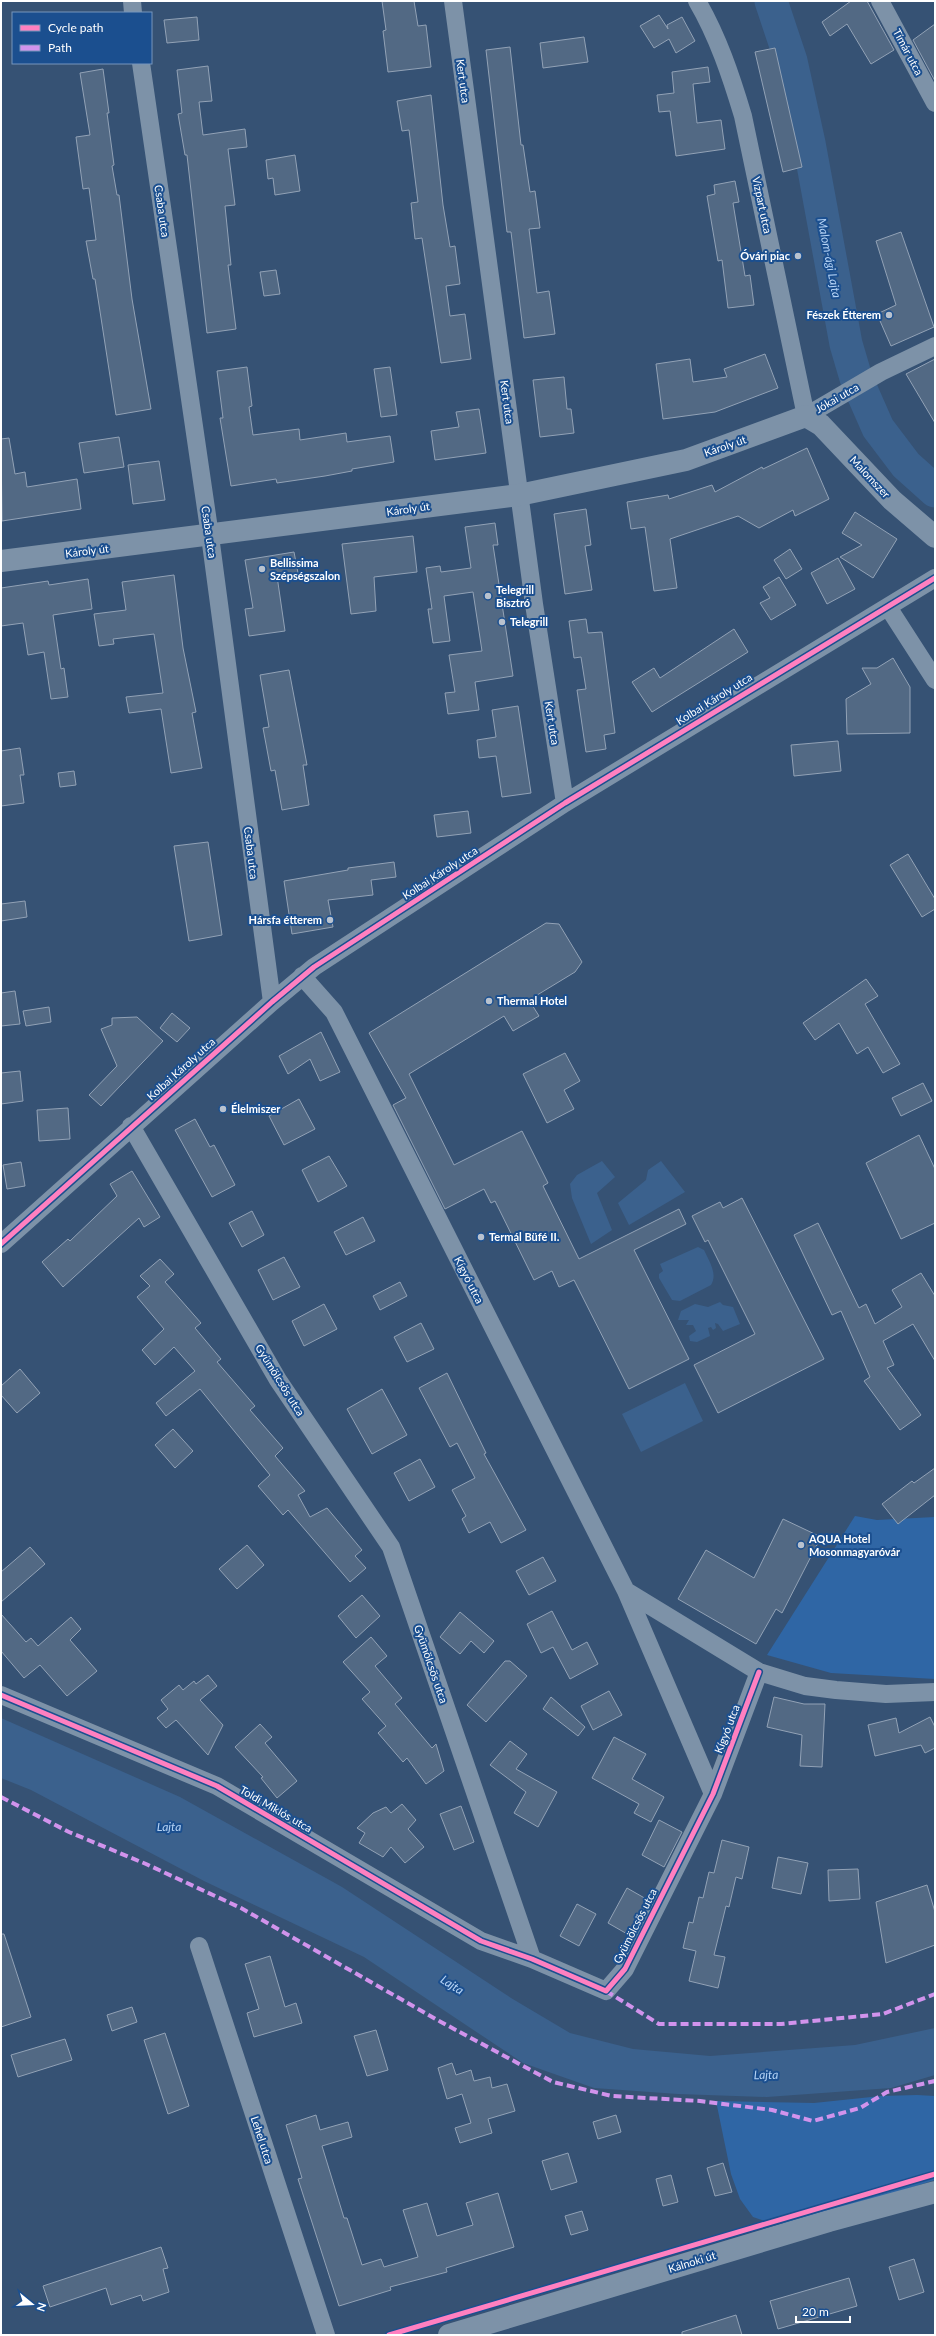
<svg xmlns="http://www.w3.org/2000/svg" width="936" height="2336" font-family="Lato,sans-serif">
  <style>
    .green { fill: #2f66a5 }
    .water { fill: #3b618d }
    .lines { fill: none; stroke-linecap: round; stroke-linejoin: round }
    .river { stroke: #3b618d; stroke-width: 33 }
    .building { fill: #526984; stroke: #92a2b6 }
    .minor { stroke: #7d92a8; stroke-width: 18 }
    .tertiary { stroke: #7d92a8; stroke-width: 22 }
    .quiet { stroke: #d193ec; stroke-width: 4; stroke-dasharray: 8 4; stroke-linecap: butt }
    .cycleway-casing { stroke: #1b4f8f; stroke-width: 8 }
    .cycleway { stroke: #ff80c0; stroke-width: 5 }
    .poi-dot { fill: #b9c2ce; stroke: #1b4f8f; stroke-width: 1.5 }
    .labels { text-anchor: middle; stroke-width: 4; stroke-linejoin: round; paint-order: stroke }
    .street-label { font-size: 11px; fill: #fff; stroke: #1b4f8f }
    .poi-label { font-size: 11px; font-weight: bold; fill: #fff; stroke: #1b4f8f; text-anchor: start }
    .water-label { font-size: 12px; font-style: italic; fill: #b5d3f5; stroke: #1b4f8f }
  </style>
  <rect width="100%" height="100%" fill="#365274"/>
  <path class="green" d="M855,1516L877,1520L935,1517V1679L831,1673L767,1655Z
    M917,2095L935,2096V2180L802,2222L774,2224L753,2217L740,2199L731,2174L716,2101L814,2103L881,2096Z"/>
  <path class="water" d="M602,1161L615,1177L597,1193L612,1230L591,1244L572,1198L570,1184L577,1175Z
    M661,1161L685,1192L629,1225L618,1203L646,1180L648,1170Z
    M698,1247L704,1250C709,1261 718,1274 711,1285L680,1301L672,1300L659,1278V1274L663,1271L660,1264Z
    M720,1302L723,1305L733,1307L740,1324L723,1331L718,1324L715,1323L716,1328L713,1330L711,1327L708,1328L710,1336L697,1342L690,1341L689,1336L696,1331L693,1325H686L689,1320H678L681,1311L695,1304L708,1307Z
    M685,1383L703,1421L641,1452L622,1414Z
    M1,1718L180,1797L342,1887L511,1998L570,2033L633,2049L710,2056L855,2045L935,2028V2075L891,2088L767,2097L678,2094L594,2088L523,2063L364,1957L204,1881L31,1790L1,1778Z"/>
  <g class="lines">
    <path class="river" d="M771,1L791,61L809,143L846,344L856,378L878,428L906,465L935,491"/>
  </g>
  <path class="building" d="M382,1H414L418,26L426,25L431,67L388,72L383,31L386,30Z
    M851,1H867L894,50L871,64L847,24L830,36L822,22Z
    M659,15L668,29L667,25L682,17L695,41L676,53L669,39L654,48L640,26Z
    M197,17L199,40L167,43L164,20Z
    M935,24V81L913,40Z
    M584,37L588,62L543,68L540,43Z
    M510,47L521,145H523L530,192L535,191L540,228L529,229L537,293L549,291L555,334L524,338L511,232H507L486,50Z
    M775,48L802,167L783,172L755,52Z
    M208,66L212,101L199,102L203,135L245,129L247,147L228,149L235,205L225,206L231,265H228L236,329L207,333L187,155H185L178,114L182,113L177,70Z
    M708,67L710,82L693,84L697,123L721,120L725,149L676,156L670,111L659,112L657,95L674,93L672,72Z
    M103,69L109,113H107L114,165L112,166L117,195H119L132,299L151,409L116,415L95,279H93L86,241L96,240L89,188L83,189L76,137L90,135L80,73Z
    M431,95L443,205L450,247L455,246L460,284L446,286L450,316L465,314L471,359L441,363L422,238L415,239L411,203L418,202L409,130L402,131L397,101Z
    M295,155L300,191L275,195L273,178L268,179L266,160Z
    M735,181L739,202L733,203L745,276L750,275L754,305L728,308L722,260L718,261L707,196L715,194L714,185Z
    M901,232L934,327L891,346L877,314L896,305L876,241Z
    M276,270L280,294L264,296L260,272Z
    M765,354L778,388L715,412L663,419L656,364L690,359L693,382L727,377L724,369Z
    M935,359V423L906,374Z
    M247,367L252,406L249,407L253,435L299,429L300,440L346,433L347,442L390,436L394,462L352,469V471L325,476L277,483L276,479L231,486L220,418H223L217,371Z
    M390,367L397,415L381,417L374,369Z
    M564,377L567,409H571L574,433L540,437L533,380Z
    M479,409L486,453L435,460L431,431L459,427L456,412Z
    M119,437L124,467L84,473L79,443Z
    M9,438L15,474L25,472L27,487L77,479L81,509L2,521L1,439Z
    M807,448L829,499L795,516L793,510L759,528L738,516L670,539L677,588L654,591L645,527L631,529L627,502L668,495L669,499L712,485L715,492L762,467L763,469Z
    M159,461L165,500L133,504L128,465Z
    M586,509L591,545L585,546L592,590L565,594L554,514Z
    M855,512L897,539L873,578L840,557L862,545L842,533Z
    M495,523L498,545H493L513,676L475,682L479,710L448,714L445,693L455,692L449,655L482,651L473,592L444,596L450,641L433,643L428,609H432L426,568L440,566L441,572L471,568L465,527Z
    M413,536L417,572L374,577L376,611L351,614L342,544Z
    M790,549L802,569L786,579L774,560Z
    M294,552L298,573L277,576L285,631L249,636L245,609L253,608L245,560Z
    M838,558L855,589L827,604L811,573Z
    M174,575L183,648L196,712L192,713L202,768L171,773L161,709L129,713L126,697L163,693L154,634L113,639L114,644L99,646L94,614L126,610L122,582Z
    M779,577L796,605L771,620L760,603L770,598L763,587Z
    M88,579L92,609L53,615L61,669L64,668L68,697L51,699L44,652L28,655L23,623L1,626V588L48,581L49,585Z
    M586,619L588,633L602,632L615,733L604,735L606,749L586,752L577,690L586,689L581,657L574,658L569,621Z
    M734,629L748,652L652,712L632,682L654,668L660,678Z
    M893,658L910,687V733L847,734L846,699L871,684L862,668H877Z
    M289,670L307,765H303L309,805L282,810L275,770L271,771L263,728L269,727L260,675Z
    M518,706L531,793L502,797L496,756L479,758L477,740L496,737L492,710Z
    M838,741L841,771L794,776L791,745Z
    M20,748L24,775H20L24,803L1,806V751Z
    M74,771L76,785L60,787L58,773Z
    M468,811L471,833L437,837L434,815Z
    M208,842L222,935L189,941L174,846Z
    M908,854L935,899V909L922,917L890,865Z
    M394,862L396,877L371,880L373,895L328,900L333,927L292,934L284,881L348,870V868Z
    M25,901L27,917L1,921V904Z
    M546,923L559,924L582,962L575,972L529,1000L539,1016L513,1031L504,1016L409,1074L454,1165L522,1131L548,1183L543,1186L579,1259L679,1209L686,1224L634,1250L689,1359L629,1389L574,1280L559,1287L552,1271L534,1280L495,1201L491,1203L484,1189L445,1209L393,1105L406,1098L369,1033Z
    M866,979L878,996L865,1004L900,1064L883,1073L868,1047L857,1054L839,1023L815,1040L803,1023Z
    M15,991L20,1024L1,1026V993Z
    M49,1007L51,1022L26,1026L23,1011Z
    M172,1013L190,1028L177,1042L160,1028Z
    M137,1017L163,1041L101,1106L89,1095L117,1066L101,1029L112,1025V1018Z
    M321,1032L340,1072L320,1081L310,1059L288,1074L279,1056Z
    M565,1053L580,1081L564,1090L574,1109L547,1123L523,1074Z
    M20,1071L23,1101L1,1104V1073Z
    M923,1083L932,1101L901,1116L892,1098Z
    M299,1099L315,1129L284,1145L269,1116Z
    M68,1108L70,1139L39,1141L37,1110Z
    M195,1119L210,1147L214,1145L235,1185L212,1197L175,1130Z
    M919,1135L935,1169V1223L901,1239L866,1163Z
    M329,1156L347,1186L318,1202L302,1170Z
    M21,1162L25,1186L7,1189L3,1165Z
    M132,1171L160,1217L144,1227L139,1218L63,1287L42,1262L68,1239L70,1241L117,1196L110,1184Z
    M742,1198L824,1359L718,1413L694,1365L755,1334L708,1240L705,1242L692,1216L720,1202L723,1208Z
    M252,1211L264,1235L242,1247L229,1223Z
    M363,1217L375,1241L346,1255L334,1232Z
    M818,1223L859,1308L866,1304L875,1324L902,1307L892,1290L921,1273L935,1296V1361L913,1324L883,1341L894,1365L887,1368L921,1415L900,1430L864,1381L870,1377L841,1311L832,1315L794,1235Z
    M284,1257L300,1287L273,1300L258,1270Z
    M160,1259L174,1274L165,1282L201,1323L195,1328L221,1359L217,1362L255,1406L250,1410L283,1448L275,1456L305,1491L298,1495L310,1517L327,1508L362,1550L355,1556L366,1568L350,1582L288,1510L283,1515L258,1486L270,1475L200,1389L166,1416L156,1403L195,1371L174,1347L155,1365L142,1350L164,1329L137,1297L150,1286L140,1276Z
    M400,1282L407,1296L380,1310L373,1296Z
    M324,1304L337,1329L304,1346L292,1321Z
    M421,1323L434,1349L407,1362L394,1337Z
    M20,1369L40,1393L17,1413L1,1395V1386Z
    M447,1373L486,1453L484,1454L526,1530L501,1543L490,1522L469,1533L462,1519L466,1516L452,1490L475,1478L457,1443L450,1447L419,1388Z
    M382,1389L407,1435L372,1454L347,1409Z
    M173,1429L193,1451L175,1468L155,1445Z
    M420,1459L435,1487L409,1501L394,1473Z
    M935,1468V1495L898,1524L882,1504L912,1481L914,1483Z
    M783,1519L821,1537L782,1613L776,1609L756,1644L678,1599L706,1550L754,1578Z
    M247,1545L264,1565L237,1589L219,1569Z
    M30,1547L45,1564L1,1602V1572Z
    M543,1557L556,1581L529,1595L516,1571Z
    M362,1595L380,1616L356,1638L338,1616Z
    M552,1611L572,1650L587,1642L598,1664L570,1679L553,1647L541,1653L527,1624Z
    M460,1612L494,1641L484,1653L471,1641L460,1654L440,1637Z
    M1,1614L26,1642L31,1638L38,1646L71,1617L81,1629L70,1640L97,1671L67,1696L40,1665L24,1678L1,1651Z
    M371,1637L387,1656L375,1666L402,1698L395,1704L432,1748L436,1744L444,1771L426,1784L407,1758L403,1762L378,1733L386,1726L362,1699L370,1692L343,1662Z
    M505,1661H510L527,1676L486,1722L467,1705Z
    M208,1675L217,1686L200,1700L223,1725L208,1755L176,1720L166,1728L157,1718L168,1709L161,1700L179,1685L183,1690L194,1681L196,1684Z
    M609,1691L622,1715L593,1730L581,1706Z
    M551,1697L585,1727L578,1736L543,1709Z
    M774,1697L804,1704H825L822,1767L800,1766L802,1735L767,1727Z
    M930,1717L935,1727V1748L925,1753L921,1745L875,1756L868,1725L896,1718L899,1733Z
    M260,1724L272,1737L265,1743L297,1781L277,1798L261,1778L263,1777L235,1747Z
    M614,1737L646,1754L632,1779L664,1797L651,1822L634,1813L639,1804L592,1778Z
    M510,1741L527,1754L516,1769L557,1792L538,1827L514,1813L526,1792L490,1765Z
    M402,1804L416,1820L408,1829L424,1847L405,1863L391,1847L383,1857L359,1843L365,1833L357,1828L373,1813L386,1807L391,1813Z
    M461,1806L474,1842L454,1850L440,1814Z
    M659,1820L682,1832L664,1867L642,1855Z
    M722,1840L749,1847L742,1879L736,1877L729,1907L726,1906L714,1955L725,1957L718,1988L689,1981L696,1951L683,1948L689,1922L693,1923L699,1897L703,1898L709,1872L714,1873Z
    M778,1857L808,1863L801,1894L772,1888Z
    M858,1869L860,1899L829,1901L828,1870Z
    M927,1885L935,1912V1945L886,1963L876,1902Z
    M627,1888L648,1900L629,1935L608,1923Z
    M577,1904L596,1914L579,1946L560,1936Z
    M1,1934H4L31,2017L1,2027Z
    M270,1956L285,2007L296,2003L302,2023L254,2037L247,2013L259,2009L245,1964Z
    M132,2007L137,2022L112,2031L107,2015Z
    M376,2030L388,2070L367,2076L354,2036Z
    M165,2033L189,2106L168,2114L144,2040Z
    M65,2039L72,2060L18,2077L11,2055Z
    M452,2063L456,2075L471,2070L474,2081L490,2077L492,2088L507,2084L515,2111L488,2119L492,2133L460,2143L455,2128L471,2123L462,2094L447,2099L438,2068Z
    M316,2115L320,2130L348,2122L352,2137L322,2146L344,2218H347L362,2265L381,2259L384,2267L418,2257L403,2210L427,2203L437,2236L473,2225L466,2203L498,2193L514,2247L446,2268L447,2272L390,2287L391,2290L339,2306L298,2179L302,2178L286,2125Z
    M616,2115L621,2132L598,2139L593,2122Z
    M568,2153L577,2182L551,2190L542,2161Z
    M723,2163L732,2192L715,2196L707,2168Z
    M671,2175L678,2202L663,2206L656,2179Z
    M582,2211L588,2230L571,2235L565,2216Z
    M161,2247L168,2268L163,2269L169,2292L143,2301L141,2295L111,2305L106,2288L50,2307L43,2286Z
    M914,2259L924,2292L899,2300L889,2267Z
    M849,2278L857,2306L778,2329L770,2301Z
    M736,2315L742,2335H682V2332Z"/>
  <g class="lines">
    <path class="minor" d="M132,1L133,13
      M453,1L534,604L565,803
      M697,1C718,37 731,76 743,116L806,416L881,372L935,346
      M880,1L935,103
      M141,63L210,536L272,1002
      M888,607L935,680
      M302,976L334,1012L626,1591L713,1794
      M131,1126L278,1380L391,1547L532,1959
      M1,1244L272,1002L314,967L565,803L935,578
      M626,1591L759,1672L805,1686L836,1690L886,1694L935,1692
      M1,1695L217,1786L481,1941L532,1959L606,1991L625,1969L713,1794L759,1672
      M199,1946L326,2335"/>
    <path class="tertiary" d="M1,561L519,495L686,460L806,416L821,425L892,500L935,537
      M449,2335L829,2221L935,2192"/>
    <path class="quiet" d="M1,1797L69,1832L146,1864L241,1908L441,2022L553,2082L612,2096L700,2101L772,2110L813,2121L860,2108L887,2092L935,2081
      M606,1991L659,2024H781L883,2014L935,1994"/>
    <g class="cycleway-casing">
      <path id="cycleway" d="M1,1244L272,1002L314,967L565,803L935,578
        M1,1695L217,1786L481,1941L532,1959L606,1991L625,1969L713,1794L759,1672
        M389,2335L935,2174"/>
    </g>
    <use href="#cycleway" class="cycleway"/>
  </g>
  <g class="poi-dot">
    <circle cx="798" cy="256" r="4"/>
    <circle cx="889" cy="315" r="4"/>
    <circle cx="262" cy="569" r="4"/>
    <circle cx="488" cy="596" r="4"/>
    <circle cx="502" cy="622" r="4"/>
    <circle cx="330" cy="920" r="4"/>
    <circle cx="489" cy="1001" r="4"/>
    <circle cx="223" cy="1109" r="4"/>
    <circle cx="481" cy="1237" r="4"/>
    <circle cx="801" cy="1545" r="4"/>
  </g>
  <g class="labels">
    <g class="street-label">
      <text transform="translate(908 52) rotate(62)" y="4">Tímár utca</text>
      <text transform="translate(463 81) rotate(82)" y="4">Kert utca</text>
      <text transform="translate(762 205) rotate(78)" y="4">Vízpart utca</text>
      <text transform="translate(162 211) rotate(82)" y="4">Csaba utca</text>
      <text transform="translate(837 398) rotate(-30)" y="4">Jókai utca</text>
      <text transform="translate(507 402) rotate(82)" y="4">Kert utca</text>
      <text transform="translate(725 446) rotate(-19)" y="4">Károly út</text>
      <text transform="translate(870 477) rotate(47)" y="4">Malomszer</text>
      <text transform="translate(408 509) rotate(-8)" y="4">Károly út</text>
      <text transform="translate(209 532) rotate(82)" y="4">Csaba utca</text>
      <text transform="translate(87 551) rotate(-7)" y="4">Károly út</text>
      <text transform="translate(714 699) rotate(-32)" y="4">Kolbai Károly utca</text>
      <text transform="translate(552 723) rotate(81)" y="4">Kert utca</text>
      <text transform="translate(251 853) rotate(83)" y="4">Csaba utca</text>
      <text transform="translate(440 873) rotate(-33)" y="4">Kolbai Károly utca</text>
      <text transform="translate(181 1069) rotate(-42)" y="4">Kolbai Károly utca</text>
      <text transform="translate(469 1280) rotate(63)" y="4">Kígyó utca</text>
      <text transform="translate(280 1380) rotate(58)" y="4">Gyümölcsös utca</text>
      <text transform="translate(431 1664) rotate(71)" y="4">Gyümölcsös utca</text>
      <text transform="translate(727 1729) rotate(-69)" y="4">Kígyó utca</text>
      <text transform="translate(276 1809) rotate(30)" y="4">Toldi Miklós utca</text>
      <text transform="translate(635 1926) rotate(-63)" y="4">Gyümölcsös utca</text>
      <text transform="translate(262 2140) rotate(72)" y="4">Lehel utca</text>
      <text transform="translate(692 2262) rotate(-17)" y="4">Kálnoki út</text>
    </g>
    <g class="poi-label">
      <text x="790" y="260" text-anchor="end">Óvári piac</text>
      <text x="881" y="319" text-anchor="end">Fészek Étterem</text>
      <text x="270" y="567">Bellissima<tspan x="270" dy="13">Szépségszalon</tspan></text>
      <text x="496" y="594">Telegrill<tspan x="496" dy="13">Bisztró</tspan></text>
      <text x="510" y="626">Telegrill</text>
      <text x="322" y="924" text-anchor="end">Hársfa étterem</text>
      <text x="497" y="1005">Thermal Hotel</text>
      <text x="231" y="1113">Élelmiszer</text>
      <text x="489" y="1241">Termál Büfé II.</text>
      <text x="809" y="1543">AQUA Hotel<tspan x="809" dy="13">Mosonmagyaróvár</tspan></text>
    </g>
    <g class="water-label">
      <text transform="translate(829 258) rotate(79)" y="4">Malom-ági Lajta</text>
      <text x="169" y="1831">Lajta</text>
      <text transform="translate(452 1985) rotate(33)" y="4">Lajta</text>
      <text transform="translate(766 2075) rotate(-1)" y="4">Lajta</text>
    </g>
  </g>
  <rect width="936" height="2336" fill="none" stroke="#ffffff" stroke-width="4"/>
  <rect x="12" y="12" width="140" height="52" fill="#1b4f8f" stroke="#7695bc"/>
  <rect x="20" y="25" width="20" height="6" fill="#ff80c0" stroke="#7695bc"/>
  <text x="48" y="32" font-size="12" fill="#ffffff">Cycle path</text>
  <rect x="20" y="45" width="20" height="6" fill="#d193ec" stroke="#7695bc"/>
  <text x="48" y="52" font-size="12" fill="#ffffff">Path</text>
  <g transform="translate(32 2304) rotate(108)" stroke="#1b4f8f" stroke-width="3" paint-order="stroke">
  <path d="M0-3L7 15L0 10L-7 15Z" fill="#ffffff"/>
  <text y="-6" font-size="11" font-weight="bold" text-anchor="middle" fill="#ffffff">N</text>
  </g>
  <path d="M796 2316v6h54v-6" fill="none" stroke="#ffffff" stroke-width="2"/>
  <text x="802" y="2316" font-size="12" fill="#ffffff" stroke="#1b4f8f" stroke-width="3" paint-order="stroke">20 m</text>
</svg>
